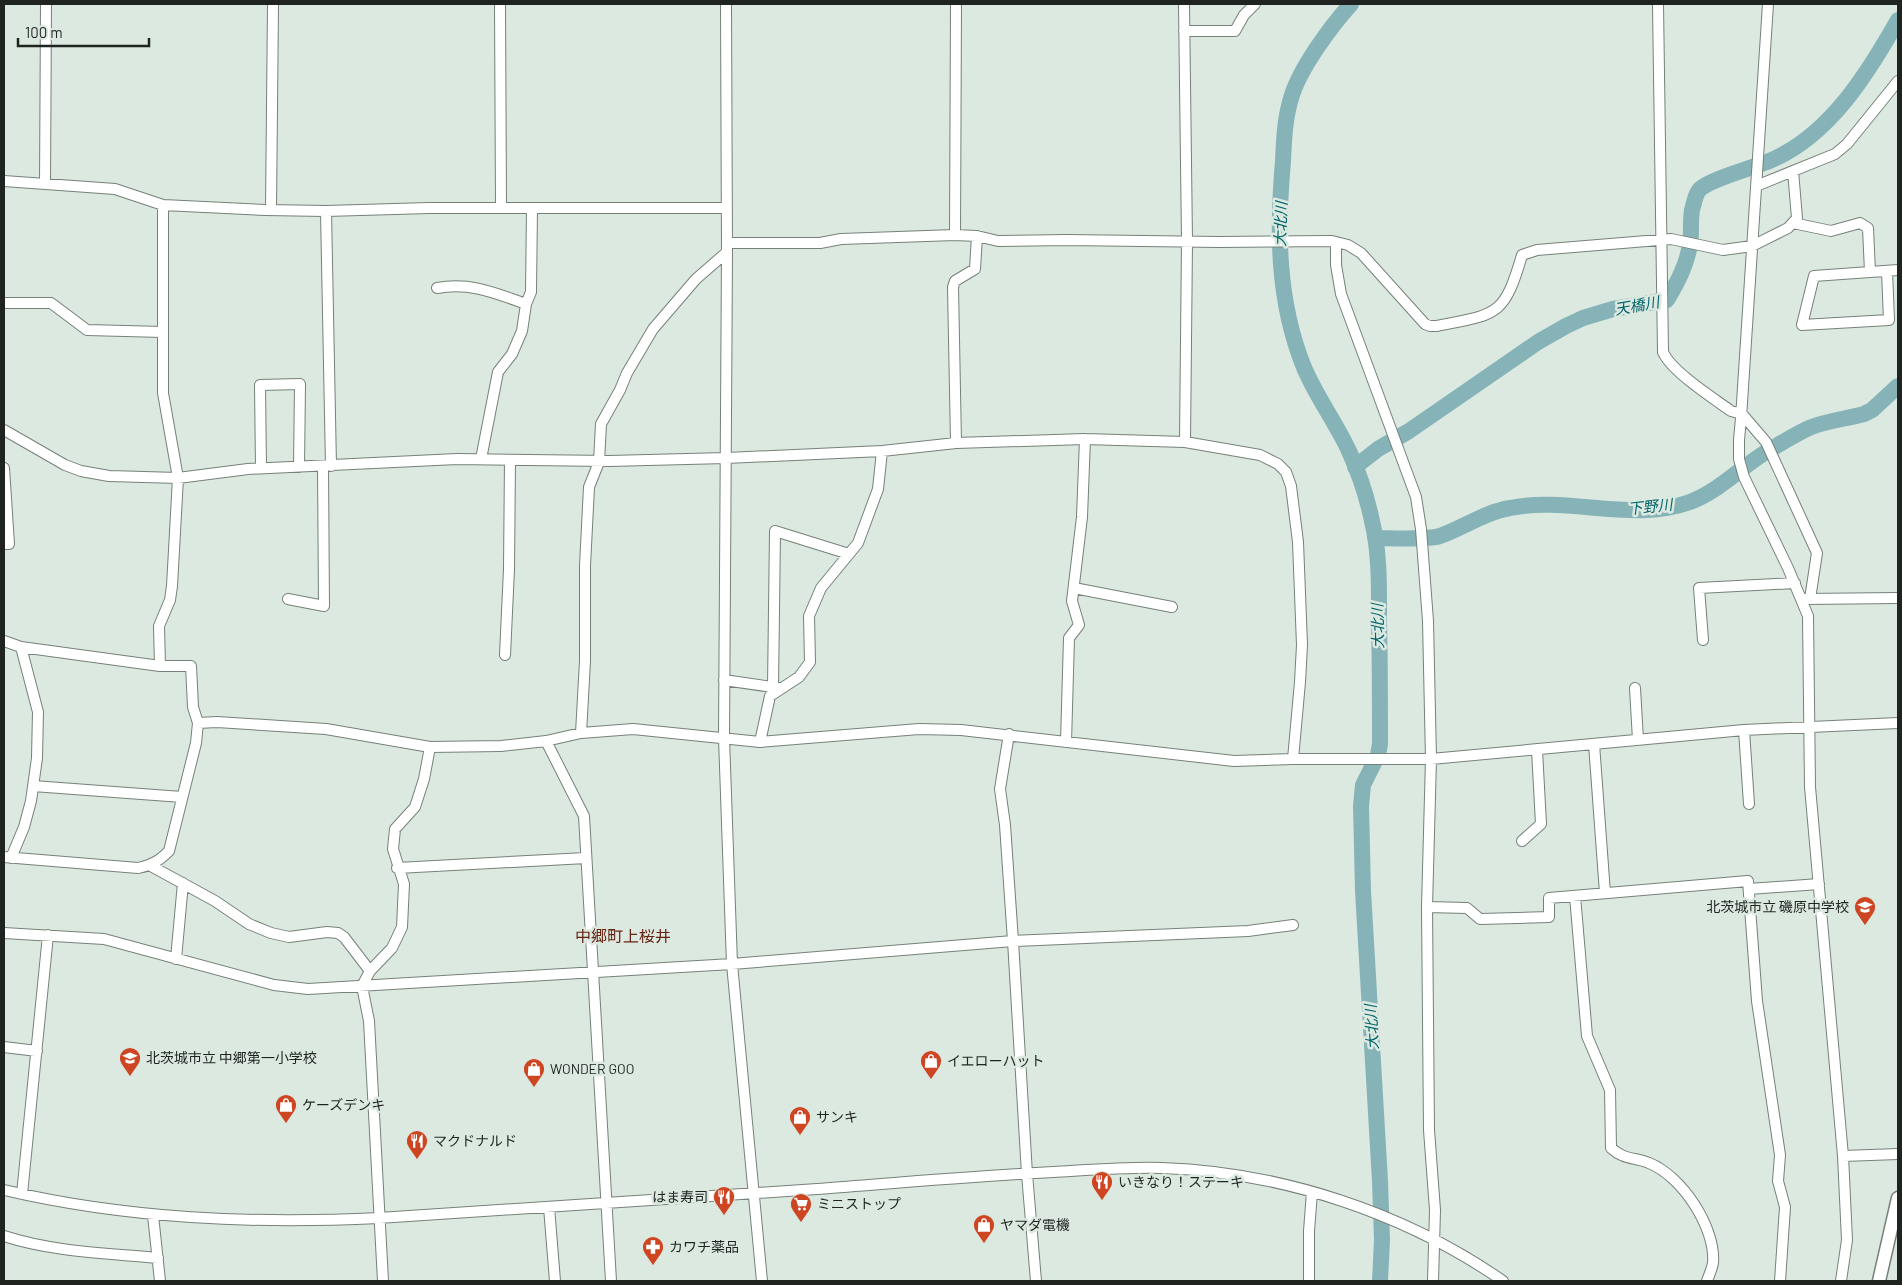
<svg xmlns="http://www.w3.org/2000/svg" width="1902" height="1285" font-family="Barlow,'Noto Sans JP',sans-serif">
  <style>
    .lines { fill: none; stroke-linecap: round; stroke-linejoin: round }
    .river { stroke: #86b3b7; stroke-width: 16 }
    .minor-casing { stroke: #768179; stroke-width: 12 }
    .major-casing { stroke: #768179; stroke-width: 15 }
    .minor { stroke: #fff; stroke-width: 10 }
    .major { stroke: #fff; stroke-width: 12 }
    .labels { text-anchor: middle; stroke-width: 5; stroke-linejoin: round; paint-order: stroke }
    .poi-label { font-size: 14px; fill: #1f2421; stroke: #dce9e0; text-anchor: start }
    .water-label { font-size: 15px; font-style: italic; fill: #00646a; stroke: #dce9e0 }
    .quarter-label { font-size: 16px; fill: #662313; stroke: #dce9e0 }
  </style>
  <rect width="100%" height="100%" fill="#dce9e0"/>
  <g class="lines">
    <path class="river" d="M1351,4C1331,26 1301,67 1292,95C1285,116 1284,138 1283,161C1277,230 1277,299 1303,365C1315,395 1335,421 1349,451C1359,473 1367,497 1372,521C1380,554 1379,589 1379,622C1380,663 1380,703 1380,744L1378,755L1363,785L1361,806L1363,891L1380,1181L1382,1240L1380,1281
      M1355,467L1378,449L1409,431L1538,342L1566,326L1583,318L1613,309L1667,300C1677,283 1687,265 1690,244C1692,233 1690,222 1692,210C1694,204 1695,194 1700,189C1712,178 1757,167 1774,159C1831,133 1868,73 1898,20
      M1375,538C1391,538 1427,540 1440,536C1463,528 1485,512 1510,508C1569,496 1632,523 1690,502C1719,491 1740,468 1766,452C1780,444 1794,435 1809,428C1825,421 1846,419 1864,414L1872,410L1898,386"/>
    <g class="minor-casing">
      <path id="minor" d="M500,4L501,208
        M726,4L727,252L724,738L732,964L762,1281
        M1184,4L1187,241L1185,442
        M1658,4L1663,352C1671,371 1713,398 1731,411L1742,414L1766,442L1817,553L1810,599
        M1768,4L1741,418L1739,440V459L1744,477L1788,568L1808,616L1810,787L1843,1156L1847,1240L1841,1281
        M1184,31H1235L1244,15L1255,4
        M4,181L115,189L163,205L265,210L326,211L429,208H727
        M45,184L46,4
        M1756,186L1835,154L1847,144L1898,81
        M271,210L273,4
        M326,211L331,466
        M1793,223L1831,231L1860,223L1868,228L1870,272
        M955,235L956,4
        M1336,242V265L1341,294L1416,497L1421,529L1428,621L1431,759L1427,907L1429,1130L1435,1210L1433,1281
        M727,243H820L841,239L955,235L977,236L998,241L1067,240L1219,242L1332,241L1348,245L1361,253L1425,324L1430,326H1437C1497,314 1504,317 1522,255L1537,250L1671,239L1723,250L1752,246L1788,228L1797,218L1793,171
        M1887,271L1889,320L1802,325L1814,276L1898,270
        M437,288C471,282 495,293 526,304L531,292L532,208
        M4,303H51L87,330L163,332
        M4,430L65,465L81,471L109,476L178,478L248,469L457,459L609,461L726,458L882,451L956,443L1085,439L1185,442L1260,455L1278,464L1286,472L1291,486L1298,542L1302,645L1300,682L1293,759
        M956,443L953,287L955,281L975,269L977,236
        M481,459L498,372L512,354L522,331L526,304
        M4,468L9,544H4
        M261,468L260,385L300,384L299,467
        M1074,588L1172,607
        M288,599L324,606L323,466
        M1804,599L1898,598
        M1703,640L1699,588L1795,583
        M4,641L21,647L160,666H191L193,707L198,723
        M505,655L509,569L510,460
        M160,666L159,626L170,600L172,586L178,478L163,393V205
        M724,680L779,688
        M773,687L775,531L849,554
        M1635,688L1638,740
        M1744,730L1749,804
        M581,733L585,661V566L589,487L599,462L601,424L620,390L627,373L653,329L696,279L727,252
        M1009,734L1000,789L1005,825L1013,941L1027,1174L1036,1281
        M546,741L584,816L611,1281
        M760,742L770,696L799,677L810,662L809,616L821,588L858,543L878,489L882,451
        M1066,742L1069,638L1079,625L1072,601L1082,517L1085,439
        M1594,744L1605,893
        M33,786L182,797
        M1522,841L1541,824L1537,750
        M4,857L138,868C152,865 159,861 169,851L196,743L198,723L217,722L326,729L430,747L501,746L546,741L581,733L633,729L760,742L919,729L961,730L1234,761L1293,759H1431L1744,730L1898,723
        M11,858L24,827L31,801L37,758L38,712L21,647
        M151,866L215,901L249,924L271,933L289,937L327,932L338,933L344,937L370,971
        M397,868L586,858
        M1749,889L1819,884
        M1575,896L1587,1036L1610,1090L1611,1148C1624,1160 1634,1157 1649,1163C1682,1176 1716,1228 1713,1263C1712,1269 1709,1275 1707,1281
        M1427,907L1467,908L1480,919L1549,917V898L1748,881L1757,1001L1780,1155L1778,1181L1785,1207L1780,1281
        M4,933L104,939L274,985L308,989L732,964L1013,941L1248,931L1293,925
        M176,959L183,883
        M4,1047L37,1051
        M1843,1156L1898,1154
        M4,1190C128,1219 253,1224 379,1218C525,1208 671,1199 817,1189C895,1183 974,1176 1053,1172C1089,1170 1126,1167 1162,1168C1282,1172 1405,1213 1503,1281
        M22,1194L48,935
        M549,1207L555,1281
        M153,1215L160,1281
        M4,1236C53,1252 106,1253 158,1258
        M383,1281L369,1021L362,986L370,971L392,948L402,927L404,884L393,849L395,829L415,807L424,779L430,747
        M1309,1281V1231L1312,1192"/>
    </g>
    <g class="major-casing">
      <path id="major" d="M1879,1281L1898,1198"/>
    </g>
    <use href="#minor" class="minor"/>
    <use href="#major" class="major"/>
  </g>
  <defs>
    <g id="school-pin" transform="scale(1.125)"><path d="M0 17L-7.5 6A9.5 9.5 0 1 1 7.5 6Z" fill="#ce4521" stroke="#dce9e0"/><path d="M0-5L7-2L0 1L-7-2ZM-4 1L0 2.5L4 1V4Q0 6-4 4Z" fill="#fff"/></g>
    <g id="shop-pin" transform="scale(1.125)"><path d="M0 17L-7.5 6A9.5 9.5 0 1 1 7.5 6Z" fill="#ce4521" stroke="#dce9e0"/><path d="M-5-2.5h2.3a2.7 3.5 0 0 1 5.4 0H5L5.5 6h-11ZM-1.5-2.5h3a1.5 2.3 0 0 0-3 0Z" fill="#fff"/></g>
    <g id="restaurant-pin" transform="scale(1.125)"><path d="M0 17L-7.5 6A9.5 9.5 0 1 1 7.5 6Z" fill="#ce4521" stroke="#dce9e0"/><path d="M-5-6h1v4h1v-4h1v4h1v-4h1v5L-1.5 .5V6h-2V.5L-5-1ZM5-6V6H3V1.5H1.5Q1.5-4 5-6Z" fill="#fff"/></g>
    <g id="supermarket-pin" transform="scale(1.125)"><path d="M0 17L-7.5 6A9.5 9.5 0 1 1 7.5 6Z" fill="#ce4521" stroke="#dce9e0"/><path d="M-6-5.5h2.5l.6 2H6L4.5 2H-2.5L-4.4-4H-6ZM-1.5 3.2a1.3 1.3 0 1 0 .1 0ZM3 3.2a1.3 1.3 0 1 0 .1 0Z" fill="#fff"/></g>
    <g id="pharmacy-pin" transform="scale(1.125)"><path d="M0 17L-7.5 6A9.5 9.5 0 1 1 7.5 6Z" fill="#ce4521" stroke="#dce9e0"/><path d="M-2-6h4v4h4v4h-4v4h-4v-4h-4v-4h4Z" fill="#fff"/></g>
  </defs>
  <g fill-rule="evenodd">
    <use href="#school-pin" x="1865" y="907"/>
    <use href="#school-pin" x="130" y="1058"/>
    <use href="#shop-pin" x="931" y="1061"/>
    <use href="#shop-pin" x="534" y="1069"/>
    <use href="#shop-pin" x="286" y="1105"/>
    <use href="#shop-pin" x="800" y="1117"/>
    <use href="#restaurant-pin" x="417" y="1141"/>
    <use href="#restaurant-pin" x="1102" y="1182"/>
    <use href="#restaurant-pin" x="724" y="1197"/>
    <use href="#supermarket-pin" x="801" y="1204"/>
    <use href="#shop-pin" x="984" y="1225"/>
    <use href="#pharmacy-pin" x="653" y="1247"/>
  </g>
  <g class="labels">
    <g class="poi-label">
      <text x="1849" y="912" text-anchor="end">北茨城市立 磯原中学校</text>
      <text x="146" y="1063">北茨城市立 中郷第一小学校</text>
      <text x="947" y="1066">イエローハット</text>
      <text x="550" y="1074">WONDER GOO</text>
      <text x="302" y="1110">ケーズデンキ</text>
      <text x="816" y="1122">サンキ</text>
      <text x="433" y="1146">マクドナルド</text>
      <text x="1118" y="1187">いきなり！ステーキ</text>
      <text x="708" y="1202" text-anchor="end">はま寿司</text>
      <text x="817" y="1209">ミニストップ</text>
      <text x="1000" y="1230">ヤマダ電機</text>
      <text x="669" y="1252">カワチ薬品</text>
    </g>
    <g class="water-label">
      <text transform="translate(1281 224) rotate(-88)" y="5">大北川</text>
      <text transform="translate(1637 306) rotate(-10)" y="5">天橋川</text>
      <text transform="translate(1650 507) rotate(-6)" y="5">下野川</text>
      <text transform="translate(1378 626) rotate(-91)" y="5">大北川</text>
      <text transform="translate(1372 1027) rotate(-93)" y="5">大北川</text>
    </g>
    <g class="quarter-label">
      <text x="623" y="942">中郷町上桜井</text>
    </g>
  </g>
  <rect width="1902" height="1285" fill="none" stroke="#1f2421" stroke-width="10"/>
  <path d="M18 38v8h131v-8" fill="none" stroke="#1f2421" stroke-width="2.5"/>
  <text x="25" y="38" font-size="15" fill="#1f2421" stroke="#dce9e0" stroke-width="4" paint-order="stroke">100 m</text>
</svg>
